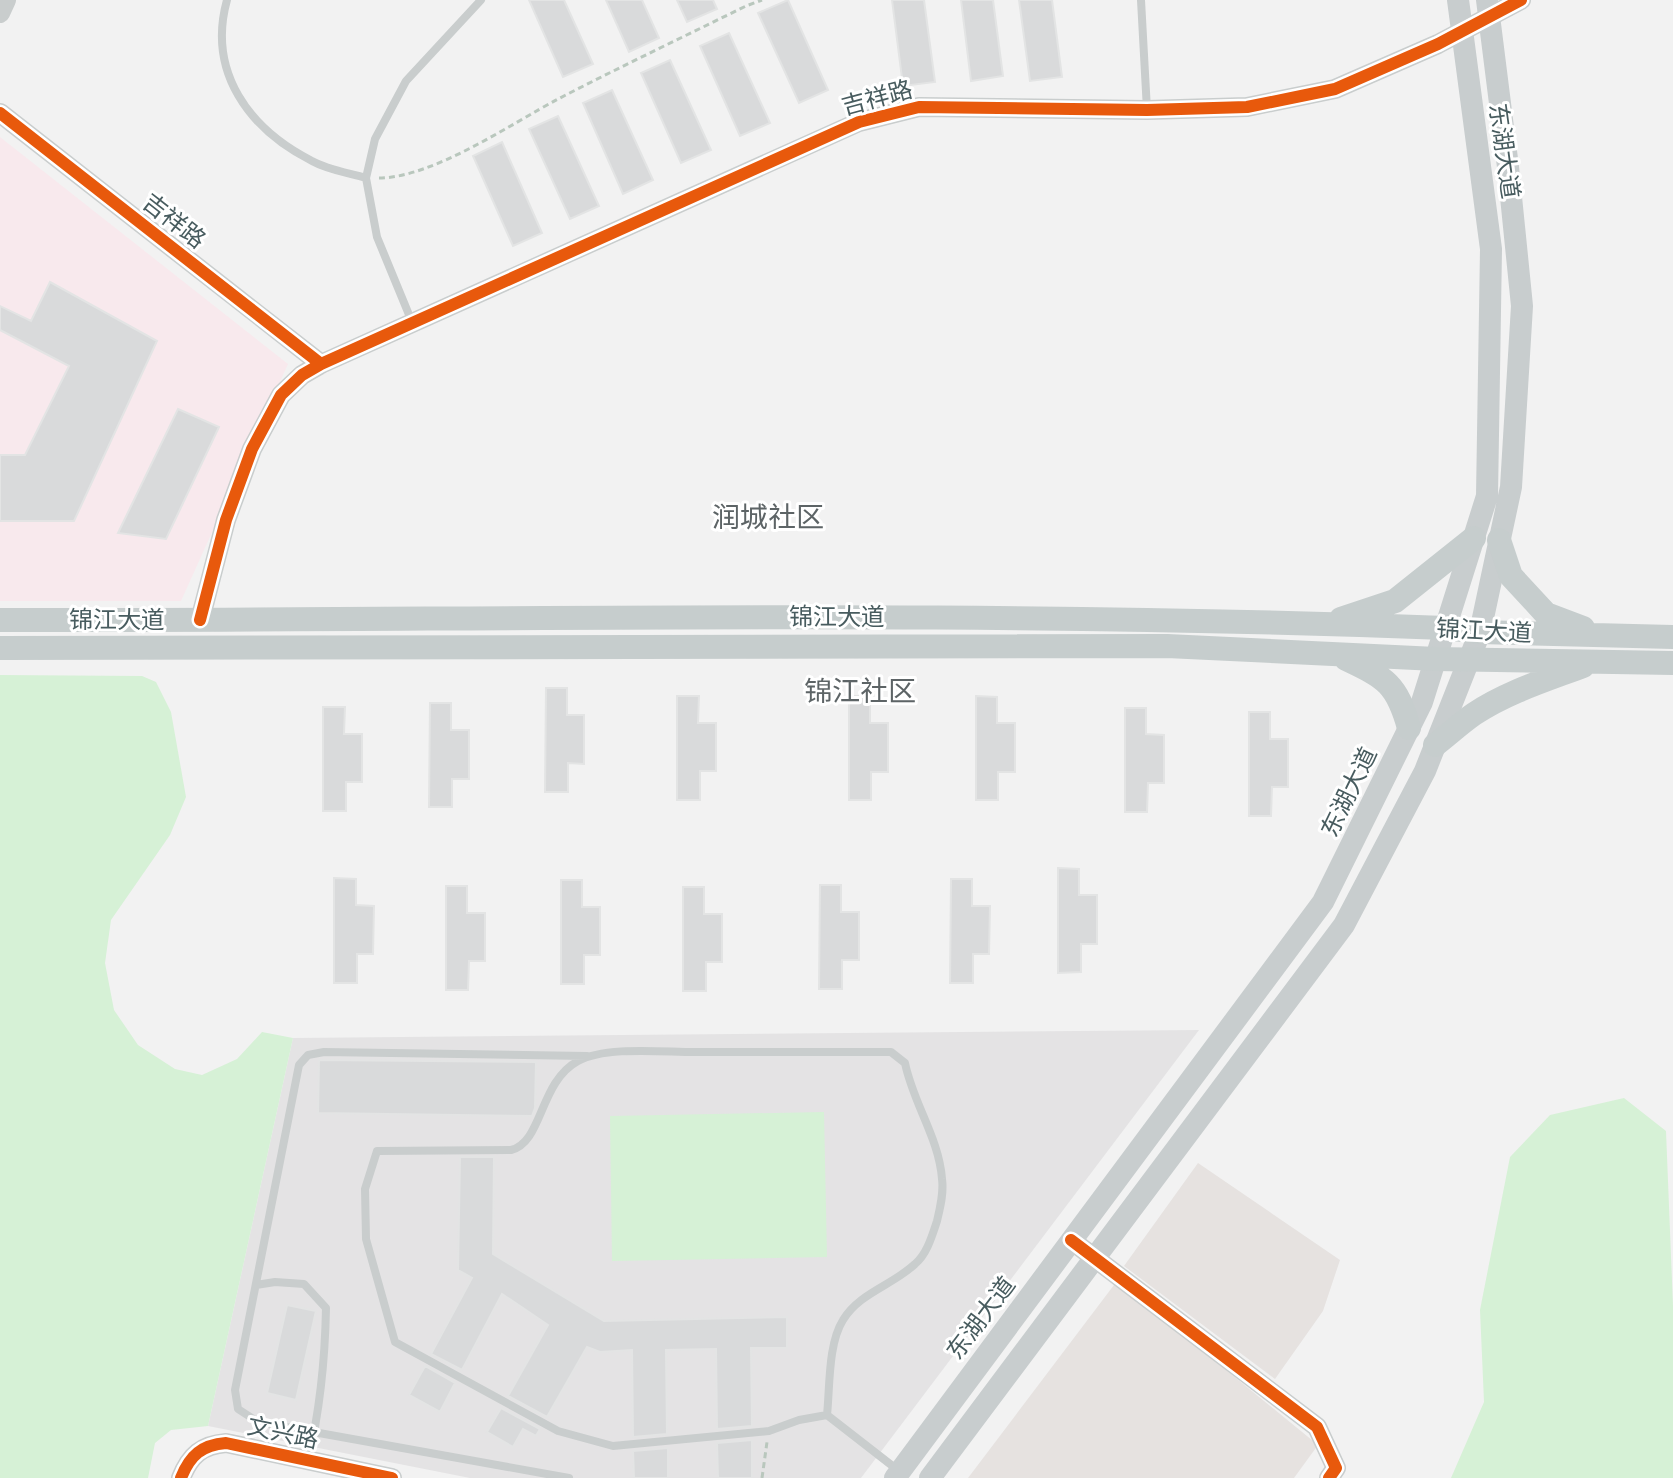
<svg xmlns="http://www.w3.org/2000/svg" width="1673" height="1478" font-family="Raleway,'Noto Sans SC',sans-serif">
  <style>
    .commercial { fill: #e6e2e0 }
    .education { fill: #e4e3e4 }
    .medical { fill: #f8e9ed }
    .green { fill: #d6f1d6 }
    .building { fill: #d9dadb; stroke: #e3e4e4; stroke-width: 2 }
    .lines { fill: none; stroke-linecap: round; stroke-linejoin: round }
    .path { stroke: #b9c7bd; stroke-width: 3; stroke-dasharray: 6 4; stroke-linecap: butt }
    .service { stroke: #c9cdcd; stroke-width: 8 }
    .tertiary { stroke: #c9cdcd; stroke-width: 20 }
    .secondary { stroke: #c8cdce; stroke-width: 22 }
    .primary { stroke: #c6cdcd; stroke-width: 24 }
    .cycleway-casing { stroke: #fff; stroke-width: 17 }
    .cycleway { stroke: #e8590c; stroke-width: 12 }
    .labels { text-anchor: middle; stroke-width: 6; stroke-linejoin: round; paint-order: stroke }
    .street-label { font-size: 24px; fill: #485c5f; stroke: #fff }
    .quarter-label { font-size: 28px; fill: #5d6466; stroke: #fff }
  </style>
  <rect width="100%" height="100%" fill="#f2f2f2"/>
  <path class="commercial" d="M1198,1163L1340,1260L1323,1311L1275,1379L1124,1266Z
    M1117,1281L1318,1445L1294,1478H968Z"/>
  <path class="education" d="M1199,1030L861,1478H470L208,1426L293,1038Z"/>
  <path class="medical" d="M0,137L288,364L181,601H0Z"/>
  <path class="green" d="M0,675L142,676L156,682L171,712L186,797L170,835L111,920L105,963L114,1010L138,1045L175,1069L202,1075L237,1059L262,1032L293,1038L208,1426L171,1430L155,1443L148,1478H0Z
    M1624,1098L1666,1131L1673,1306V1478H1451L1484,1402L1480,1310L1510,1157L1550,1115Z
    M824,1112L827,1257L612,1261L610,1116Z"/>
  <path class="building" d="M529,0H564L593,64L563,77Z
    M606,0H642L659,38L629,52Z
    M677,0H713L717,9L687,22Z
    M788,0L828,90L799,103L758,13Z
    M892,0H924L935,82L903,86Z
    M961,0H993L1003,76L971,81Z
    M1019,0H1052L1062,77L1030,81Z
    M729,33L770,123L740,136L700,46Z
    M670,60L711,150L681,163L641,73Z
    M612,90L653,180L623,194L583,103Z
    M558,116L599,206L570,219L529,129Z
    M502,142L542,233L513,246L473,156Z
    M50,282L157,341L74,521H0V455H25L69,366L0,330V306L31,321Z
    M178,409L219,427L166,539L118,533Z
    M546,688H567V715H584V764L568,763V792H545Z
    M677,696H699L698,723H716V771H700V800H677Z
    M849,696H870V723H888V772H871V800H849Z
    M976,696L997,697V723H1015V772H998V800H976Z
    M430,703H451V730H469V779H452V807H429Z
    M323,707H345L344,734H362V782H346V811H323Z
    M1125,708H1146V734L1164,735V783H1148L1147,812H1125Z
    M1249,712H1270V739H1288V787H1272L1271,816H1249Z
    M1058,868L1079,869V895H1097V944H1081V972L1058,973Z
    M334,878L356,879V905L374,906L373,954H357V983H334Z
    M951,879H972V906H990L989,954H973V983H950Z
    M561,880H582V907H600V955H584V984H561Z
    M820,885H841V912H859V960H842V989H819Z
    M446,886H467V913H485V961H469L468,990H446Z
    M683,887H704V914H722V962H706V991H683Z
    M319,1060L536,1062L535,1108L532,1116L318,1113Z
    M460,1157H494L493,1254L604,1321L787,1317V1348H751L752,1426L717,1429L716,1349L666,1350L667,1434L633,1437L632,1350L600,1352L587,1347L547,1417L508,1396L548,1325L502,1294L462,1370L431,1354L472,1278L458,1270Z
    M287,1305L316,1311L296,1400L267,1393Z
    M425,1366L455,1383L440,1412L409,1395Z
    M501,1408L540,1429L536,1436L523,1429L513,1447L487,1432Z
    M752,1440V1478H718L717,1443Z
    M668,1448V1478H634L633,1451Z"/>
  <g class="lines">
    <path class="path" d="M379,178C432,178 511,124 558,99C620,67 683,37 746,6L762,0
      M762,1478L767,1442"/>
    <path class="service" d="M227,0C207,72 249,129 312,161C328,170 349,173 366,178
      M1141,0L1147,110
      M412,322L377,237L366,178L375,139L406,81L481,0
      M256,1285L275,1282L304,1284L326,1308C325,1361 320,1410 308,1461
      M827,1415L799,1420L769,1431L613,1446L558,1431L395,1342L366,1239L365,1189L377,1151L511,1150C543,1142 539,1082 578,1061C606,1046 662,1052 694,1052C760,1052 825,1052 891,1052L905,1063C913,1103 939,1138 942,1179C944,1193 940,1208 937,1221C932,1236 927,1254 915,1264C893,1285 859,1293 843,1320C828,1344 830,1386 827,1415L899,1471
      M569,1478L258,1422L238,1409L235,1390L299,1065L308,1055L324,1052L587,1056"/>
    <path class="tertiary" d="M0,13L6,0
      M0,113L321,364
      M200,620L226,520L252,449L281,395L302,375L321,364L859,122L919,107L1147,110L1247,107L1335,89L1438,44L1521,0
      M1071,1240L1317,1427L1336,1468L1329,1478
      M181,1478C190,1455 202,1445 226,1443L392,1478"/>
    <path class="secondary" d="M895,1478L1323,902L1422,702L1487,496L1491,249L1458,0
      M930,1478L1344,925L1425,771L1480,632L1511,487L1522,306L1508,167L1487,0"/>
    <path class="primary" d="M1499,540L1511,576L1546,614L1583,628
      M1341,619L1395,601L1474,538
      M0,620C482,621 963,609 1445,628L1480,632L1673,637
      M0,648L1167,646L1436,659L1673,663
      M1346,659C1386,678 1397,684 1409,728
      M1435,745C1448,735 1461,723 1474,714C1507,692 1546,680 1583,666"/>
    <g class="cycleway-casing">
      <path id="cycleway" d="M0,113L321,364
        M200,620L226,520L252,449L281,395L302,375L321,364L859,122L919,107L1147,110L1247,107L1335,89L1438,44L1521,0
        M1071,1240L1317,1427L1336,1468L1329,1478
        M181,1478C190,1455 202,1445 226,1443L392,1478"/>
    </g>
    <use href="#cycleway" class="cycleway"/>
  </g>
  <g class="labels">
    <g class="street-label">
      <text transform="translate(877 98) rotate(-15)" y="8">吉祥路</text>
      <text transform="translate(1504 151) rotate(82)" y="8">东湖大道</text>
      <text transform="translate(174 221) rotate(38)" y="8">吉祥路</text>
      <text x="837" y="625">锦江大道</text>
      <text x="117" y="628">锦江大道</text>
      <text transform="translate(1484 631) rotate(3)" y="8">锦江大道</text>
      <text transform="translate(1349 792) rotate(-64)" y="8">东湖大道</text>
      <text transform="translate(981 1318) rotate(-53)" y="8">东湖大道</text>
      <text transform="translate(283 1433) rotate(12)" y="8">文兴路</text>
    </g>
    <g class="quarter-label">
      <text x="768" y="527">润城社区</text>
      <text x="860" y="701">锦江社区</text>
    </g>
  </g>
</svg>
